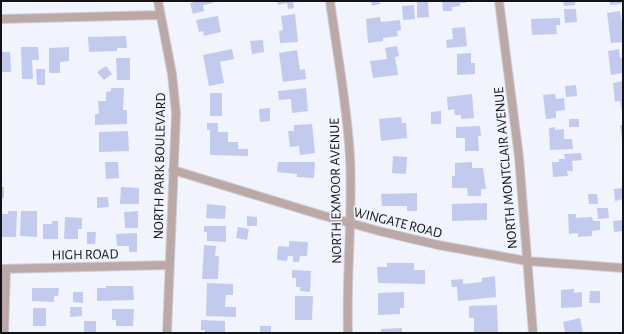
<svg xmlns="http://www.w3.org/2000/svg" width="624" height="334" font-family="'Alegreya Sans',sans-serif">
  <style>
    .building { fill: #c2cbee }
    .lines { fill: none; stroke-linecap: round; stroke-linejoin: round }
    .street-casing { stroke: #cdcfd8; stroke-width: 10 }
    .street { stroke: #bba8a7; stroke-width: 8 }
    .labels { text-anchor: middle; stroke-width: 3.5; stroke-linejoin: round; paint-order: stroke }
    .street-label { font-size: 14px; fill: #121316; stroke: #f1f3fd }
  </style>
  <rect width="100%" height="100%" fill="#f1f3fd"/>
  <path class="building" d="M192,1H213V3L203,5L204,11L193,14L190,3H193Z
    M277,1H293L294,8L288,9L287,3L278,5Z
    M371,1H380V4L372,6Z
    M442,1H465L466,3H460V6L452,7V11H443Z
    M563,1H575V5L564,6Z
    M610,1H621V4L610,5Z
    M417,2H428L429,17L417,18Z
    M414,5L415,19L403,20L402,6Z
    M564,9H576L577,22L565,23Z
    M620,11L623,28V42L611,43L607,13Z
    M295,14L298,42L280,43L279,31L283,30L281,16Z
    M218,16L221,32L204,36L203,31L199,32L196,20Z
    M380,17L381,22L400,20L401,30L397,31L398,36L383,38V41L368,43L366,19Z
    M560,18V25H556L557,34L532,35L531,19Z
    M465,27L467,46L447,48L446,40L453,39L452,28Z
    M126,36L127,48H117V51L89,52L88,37Z
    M263,40L264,52L252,54L250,41Z
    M397,46L399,56L395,57L398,75L373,78L370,61L387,59L385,48Z
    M21,47H38L39,60H32L33,79H22Z
    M69,47V61L60,62V73H49V48Z
    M232,49L234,59L220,62L224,83L209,86L203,55Z
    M619,49L620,58H623V73L611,75L608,51Z
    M297,50L300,70L305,69L306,79L283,82L279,53Z
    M1,52H10L11,72H1Z
    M471,53V63H475V74L457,75V54Z
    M116,58H130V80H117Z
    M106,66L112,74L104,80L97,72Z
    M36,69H45V85H37Z
    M623,81V112H622L620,101L615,102L613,83Z
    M576,85L577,96L566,97L565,86Z
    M111,88H124L123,110H127V124L95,125V114H99L98,101H106V92L111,91Z
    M306,88L308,111L292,113L291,99L279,100L278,91Z
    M210,93H222V116H210Z
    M472,94L474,118L461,119V115H455L454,109L448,110L447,97Z
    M555,94L556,99L564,98L565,110L556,111V118L546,119L543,95Z
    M270,108V121L260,122L259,109Z
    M441,111V124H431V112Z
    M401,117L402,123H406L407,138L381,141L379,119Z
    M569,119H579V127H569Z
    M207,123H218V132H228V142H238V149H248V156L210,155V130H207Z
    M312,124L315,153L300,155L299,146L290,147L288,131H294V125Z
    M620,125H623V140H622Z
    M480,126L481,136H478L479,151H465V138H456V127Z
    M555,127V130L564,129V139H572L573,149L550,150L549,128Z
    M128,131L129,151L99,152V132Z
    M581,153L582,160L572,161L573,171H567L568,176L553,177L552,162H559V159H565L564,154Z
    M393,156L407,157L406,174L392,173Z
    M105,162H118L119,178L106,179Z
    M278,162H315L314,178L297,177V174L277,172Z
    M472,162V168H483L486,189H481V196H468L467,188H452V176H455V163Z
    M1,187H4V198H1Z
    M121,187L139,188V204H120Z
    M623,188V199L615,201L614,189Z
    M417,193V211H407V206H382L381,194Z
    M588,194H597L598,204H589Z
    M97,197H108L109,207L97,208Z
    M487,203V220L452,221V204Z
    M207,204L226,206L225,219L206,218Z
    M597,208H608L609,218L598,219Z
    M8,211H17L16,237H1V214H8Z
    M21,211H37V237L20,236Z
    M138,211V228H125L124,212Z
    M568,214H576V218L592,217L593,221H600V230L592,231V236L578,237V233L569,234Z
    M247,216L257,217V226H247Z
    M65,217L82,218V229H78V239H64Z
    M623,220V231L614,232L613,221Z
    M52,221H58V239H43V224H52Z
    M204,226H226V242L207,241V232H204Z
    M238,227L249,229L247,240L236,238Z
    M87,232H96L95,244H87Z
    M137,233V252H129V246H117L116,234Z
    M289,241L308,242L307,256H300L299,262H293V256H288L287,261L277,260L278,246L289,247Z
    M204,245L216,246L215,256H219L218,279H202Z
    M387,263H414V270H425V284L378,283L377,267H387Z
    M292,270L311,271L310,292L300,291V287H296V278H292Z
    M495,276L496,297L458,301L457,287H452L451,280L463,279V284L482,282V278Z
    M207,283L233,284V295H226L225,307H236V317L206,316Z
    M106,286H133L134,300L97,301V288H106Z
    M32,288H59L58,296H54V302L32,301Z
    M574,289V293L582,292V307L561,308V290Z
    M590,291H600V303H589Z
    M73,292H83V303L73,302Z
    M404,292V308H400V314L378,315V293Z
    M295,296H313L312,320H295Z
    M497,305L498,333H474V318H469V306Z
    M70,307H82V316L70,317Z
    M33,308H46V326H33Z
    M112,309H134L133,326H116V320H112Z
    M580,318L583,333L565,332L563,322Z
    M201,320L225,321V333H205V330H201Z
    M84,321H96V333H84Z
    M260,326H271V333H260Z
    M402,328V333H381V329Z"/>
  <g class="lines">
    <g class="street-casing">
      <path id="street" d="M158,1L172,74L176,113L167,333
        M330,1C337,53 347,104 350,157C353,216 346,274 348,333
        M499,1L519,157L533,333
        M1,19L160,15
        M173,170L321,215L379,231L438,245L527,261L623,268
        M1,269L170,265
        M4,333L6,269"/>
    </g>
    <use href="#street" class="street"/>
  </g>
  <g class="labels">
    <g class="street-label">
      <text transform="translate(159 166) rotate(-89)" y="5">NORTH PARK BOULEVARD</text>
      <text transform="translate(505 168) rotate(-95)" y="5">NORTH MONTCLAIR AVENUE</text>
      <text transform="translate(335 191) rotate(-91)" y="5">NORTH EXMOOR AVENUE</text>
      <text transform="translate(398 222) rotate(14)" y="5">WINGATE ROAD</text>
      <text transform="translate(85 254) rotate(-1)" y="5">HIGH ROAD</text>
    </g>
  </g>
  <rect width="624" height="334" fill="none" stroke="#121316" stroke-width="4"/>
</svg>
